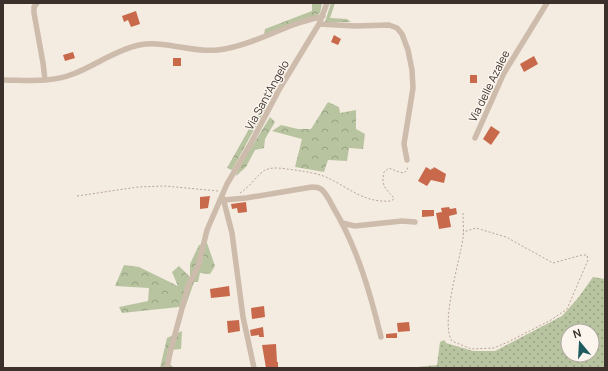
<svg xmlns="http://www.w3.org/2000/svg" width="608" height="371" font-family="Manrope,sans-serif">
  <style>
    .grass { fill: url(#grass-dots); fill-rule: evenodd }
    .forest { fill: url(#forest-crowns) }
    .building { fill: #c8694b }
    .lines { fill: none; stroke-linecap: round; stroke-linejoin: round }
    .path { stroke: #b9a596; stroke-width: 1; stroke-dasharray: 2 2; stroke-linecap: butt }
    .minor { stroke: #cdbbac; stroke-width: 5.5 }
    .labels { text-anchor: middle; stroke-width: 3; stroke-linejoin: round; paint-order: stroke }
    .street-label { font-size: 11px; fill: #3b302b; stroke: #fbf5ee }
  </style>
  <defs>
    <pattern id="grass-dots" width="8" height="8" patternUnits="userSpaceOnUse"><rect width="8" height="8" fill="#b8c4a0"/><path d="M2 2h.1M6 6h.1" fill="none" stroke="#97a083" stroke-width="1.8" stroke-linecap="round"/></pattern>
    <pattern id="forest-crowns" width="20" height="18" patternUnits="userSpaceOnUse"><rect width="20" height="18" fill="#b8c4a0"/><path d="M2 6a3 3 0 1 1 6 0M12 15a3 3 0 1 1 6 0" fill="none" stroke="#97a083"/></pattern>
  </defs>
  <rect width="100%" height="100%" fill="#f4ebe1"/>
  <path class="grass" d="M593,277L605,279V368H408L437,365L440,342L444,340L446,343L473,351H495L562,316L578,298ZM568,331H592V355H568Z"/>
  <path class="forest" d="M312,3H322L320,13L315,16L264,34L265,29L312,11Z
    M331,3H335L330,18L347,19L351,22H325Z
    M328,102L339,107L340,113L356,110V129L365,134L363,149L349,148L347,161L328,160L324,172L295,167L302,139L272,131L281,125L298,129H311Z
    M263,104L267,106L232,170L227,168Z
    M270,117L275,122L265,139L264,148L255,150L246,167L236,176L238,169Z
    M207,243L215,266L210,274L200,273L198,282H194L185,308L179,307L122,313L119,307L148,301L149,288L115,286L124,265L139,267L178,286L172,272L179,266L190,277V264L199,245Z
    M182,331L181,349L168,350L166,362L175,368H160L167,338Z"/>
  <path class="building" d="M136,11L140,24L131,27L128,20L124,22L122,16Z
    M334,35L341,39L338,45L331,42Z
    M73,52L75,58L65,61L63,55Z
    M534,56L538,64L524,72L520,64Z
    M173,58H181V66H173Z
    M470,75H477V83H470Z
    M491,126L500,132L491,145L483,139Z
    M426,167L431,170L432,168L433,169L434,167L446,174L444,183L431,180L427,186L418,181Z
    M210,196L208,208L200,209V197Z
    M246,202L247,212L238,213L237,208L232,209L231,204Z
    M449,207L450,209L456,208L457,214L449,216L451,227L439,229L436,213L442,212L441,208Z
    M422,210H434V216L422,217Z
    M229,286L230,296L211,298L210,289Z
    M264,306L265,317L252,319L251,308Z
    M239,320L240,331L228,333L227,321Z
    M409,322L410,331L398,332L397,323Z
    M263,327L264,337H259V335L251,336L250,330Z
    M397,333V338H386V334Z
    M276,344L277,362H278V367L266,368L262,345Z"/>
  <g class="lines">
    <path class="path" d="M240,193C250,187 258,174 265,170C272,167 280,168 287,169C301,171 313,172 326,177C350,188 363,203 391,201L394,199V198C385,188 381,186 384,172L389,168L399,172L404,173L407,170L408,166
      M77,196L138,187L165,186L218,191
      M463,213C463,221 464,230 463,238C460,260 440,324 452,341L471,349L494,348L508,342L551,320L567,309L588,260L587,255H582L553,263L506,237L476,228L463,232"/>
    <path class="minor" d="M37,3L34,7V13L43,63L45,80
      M319,24L355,26L389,25L397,28L402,34L408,50L412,70L413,88L404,144L407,160
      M3,80C26,80 51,83 73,74C95,66 115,50 139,45C166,40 192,53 218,50C244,47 269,34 293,25C303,21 313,19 323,16
      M475,138L504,73L547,3
      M223,198L232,233L243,317L254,368
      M224,200L246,198L312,187C315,187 318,187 321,189C326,193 330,201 333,207C357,247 370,292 381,337
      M342,223L355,226L402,221L415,222
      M167,368L170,353L188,286L198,267L207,230L227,184L251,143L280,88L319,24L327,3"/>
  </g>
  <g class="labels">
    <g class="street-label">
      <text transform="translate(489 86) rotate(-64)" y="4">Via delle Azalee</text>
      <text transform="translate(267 95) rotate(-61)" y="4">Via Sant'Angelo</text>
    </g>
  </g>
  <rect width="608" height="371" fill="none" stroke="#3b302b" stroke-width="8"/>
  <g transform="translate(580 343) rotate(342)"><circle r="19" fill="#fbf5ee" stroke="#aea6a0"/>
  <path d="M0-3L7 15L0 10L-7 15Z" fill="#1f5a5e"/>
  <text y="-6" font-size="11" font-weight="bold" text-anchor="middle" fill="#3b302b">N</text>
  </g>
</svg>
